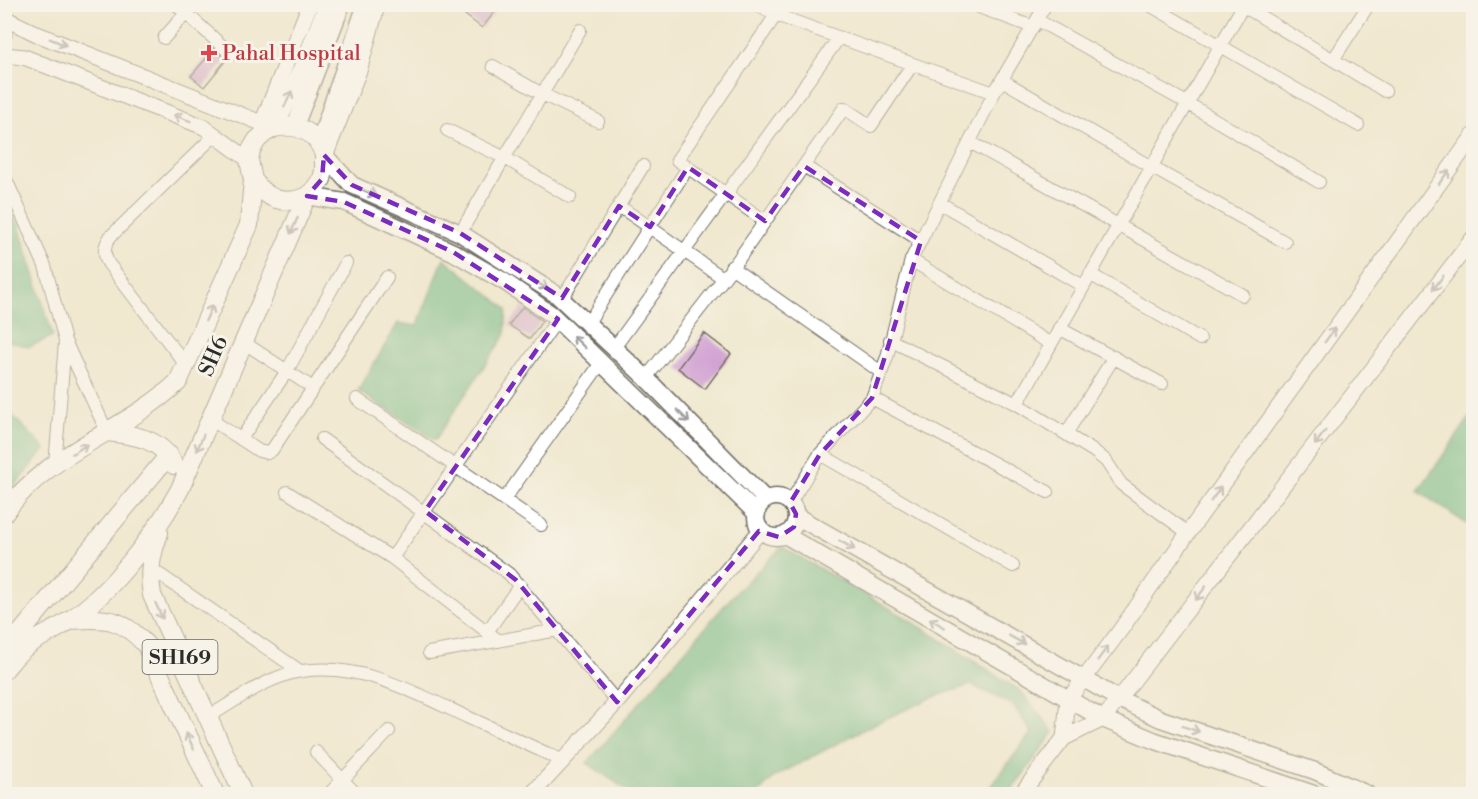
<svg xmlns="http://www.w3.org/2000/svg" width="1478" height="799" font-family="'Libre Bodoni',serif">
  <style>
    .forest { fill: #64b581; stroke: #487056; stroke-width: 1.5 }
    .building { fill: #d1a2d3 }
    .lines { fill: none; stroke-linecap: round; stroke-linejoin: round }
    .minor-casing { stroke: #706d64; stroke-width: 14 }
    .tertiary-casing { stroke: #706d64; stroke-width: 17 }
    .secondary-casing { stroke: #706d64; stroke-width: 19 }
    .primary-casing { stroke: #706d64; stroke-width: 20 }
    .minor { stroke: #fff; stroke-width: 12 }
    .tertiary { stroke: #fff; stroke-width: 15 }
    .secondary { stroke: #fff; stroke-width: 16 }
    .primary { stroke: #fff; stroke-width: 18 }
    .oneway { stroke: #a0a0a0 }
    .marked { fill: none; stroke: #7b2cbf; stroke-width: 4.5; stroke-dasharray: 12 8; stroke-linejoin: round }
    .health-dot { fill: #e0444e; stroke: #f7f3e8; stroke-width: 2 }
    .labels { text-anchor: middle; stroke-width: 6; stroke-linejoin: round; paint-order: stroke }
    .shield { fill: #f7f3e8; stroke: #686764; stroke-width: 1.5 }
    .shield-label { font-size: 20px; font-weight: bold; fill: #2b2b2b }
    .health-label { font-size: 21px; fill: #be3a42; stroke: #f7f3e8; text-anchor: start }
    .street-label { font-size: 21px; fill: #2b2b2b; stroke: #f7f3e8 }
  </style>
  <rect width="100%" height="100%" fill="#f7f3e8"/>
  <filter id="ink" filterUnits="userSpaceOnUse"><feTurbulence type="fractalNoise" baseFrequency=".0167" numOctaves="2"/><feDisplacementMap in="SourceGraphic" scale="12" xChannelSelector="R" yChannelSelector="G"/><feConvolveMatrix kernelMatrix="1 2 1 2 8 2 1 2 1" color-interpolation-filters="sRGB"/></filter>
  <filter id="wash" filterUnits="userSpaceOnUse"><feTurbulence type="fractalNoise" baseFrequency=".008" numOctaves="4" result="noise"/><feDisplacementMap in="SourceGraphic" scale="24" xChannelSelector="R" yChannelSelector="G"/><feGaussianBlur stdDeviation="1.35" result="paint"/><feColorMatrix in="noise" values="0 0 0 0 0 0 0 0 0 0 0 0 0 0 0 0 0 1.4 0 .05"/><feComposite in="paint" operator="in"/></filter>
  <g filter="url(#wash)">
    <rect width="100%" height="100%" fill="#f0e8cf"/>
    <path class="forest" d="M4,193L19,226L53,336L29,347L5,340Z
      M444,258L507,309L505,335L435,440L358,391L398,323L417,326Z
      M7,410L45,449L5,498L4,413Z
      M1473,413V528L1418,491Z
      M782,547L905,617L1021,691L1054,732L1009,794H993L987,791L1032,732L1013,705L971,685L931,698L872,725L774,777L757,794H633L587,763L737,591Z"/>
    <g id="blocks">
      <path class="building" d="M451,4H501L482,28Z
        M214,49L226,60L204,87L191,76Z
        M522,307L542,321L530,339L509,325Z
        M704,333L731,354L705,389L678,368Z"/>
    </g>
  </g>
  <g filter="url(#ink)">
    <use href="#blocks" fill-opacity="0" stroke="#706d64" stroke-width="1.5"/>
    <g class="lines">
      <g class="minor-casing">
        <path id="minor" d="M176,4L231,54
          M755,4L776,15L994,93
          M971,4L1033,27
          M1148,4L1358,125
          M1240,4L1385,91
          M1037,20L1187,103L1319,182
          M164,38L194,4
          M1333,60L1369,4
          M493,66L542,94L598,121
          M1002,80L1151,167L1285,242
          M447,130L505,158L570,197
          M970,142L1243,295
          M804,166L921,241
          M4,175L45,266L65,341L107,432
          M940,203L1083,286
          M619,206L723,278
          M765,221L677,160L776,15
          M460,233L580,30
          M911,260L1051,344
          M731,267L881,372
          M1090,274L1200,339
          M562,299L643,166
          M588,323L688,167
          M1059,328L1162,384
          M890,340L1017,404L1095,452L1106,461L1121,484L1188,533
          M243,342L313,388
          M614,348L839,38
          M186,365L108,263C103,252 104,247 110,237L215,135
          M646,378L738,260L844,108L871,126L912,65
          M872,398L1048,492
          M357,399L541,525
          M1017,404L1244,4
          M210,419L259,451L267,453L272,450L387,277
          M1066,434L1114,357
          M241,439L287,371L346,263
          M322,439L509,574L617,702
          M820,454L1013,566
          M55,465L65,342
          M287,492L392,558L499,641
          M504,500L601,363
          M790,503L820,454L872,398L887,357L911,260L994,93L1046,4
          M392,558L557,320
          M150,568L300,671
          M487,632L520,585
          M429,653L558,630
          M208,717C235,701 270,675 302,671C360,662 416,693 467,717C499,731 531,746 563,761
          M316,752L356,794
          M329,794L389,731"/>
      </g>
      <g class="tertiary-casing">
        <path id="tertiary" d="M4,18L37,34L274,128
          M4,24V35
          M4,55L24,57L204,127L249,160
          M262,123L310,4
          M1064,738L1068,700L1119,632L1188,533L1474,135
          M532,794L617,702L761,530
          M1021,794L1064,738L1103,719L1119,699L1474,237"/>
      </g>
      <g class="secondary-casing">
        <path id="secondary" d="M295,126L342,4
          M319,143L366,4
          M324,155L352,185L460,233L557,295L646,378L766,500
          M307,196L344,202L453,252L505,282L551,314L757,514
          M756 517a20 20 0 1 1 40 0a20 20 0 1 1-40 0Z
          M796,516L1119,699L1161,719L1315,771L1367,794
          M785,535L1103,719L1153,740L1314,794"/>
      </g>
      <g class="primary-casing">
        <path id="primary" d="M274,128C298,123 317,132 324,155
          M253,180C267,200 285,206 307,196
          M107,432C134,435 161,438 174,465
          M4,514C46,452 125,432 178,382L249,225L253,180L249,160L251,150L257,140L265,133L274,128L305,63L328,4
          M159,533C151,555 148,572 152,595L243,794
          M72,620C106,617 122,618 146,645L215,794
          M8,648L169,455
          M4,670C11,662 18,652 27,646C40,636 57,630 70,620C112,592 156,533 180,489L307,196L313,191L322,179L324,171V155L358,69L376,4"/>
      </g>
      <use href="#minor" class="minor"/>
      <use href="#tertiary" class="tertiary"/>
      <use href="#secondary" class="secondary"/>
      <use href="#primary" class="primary"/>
    </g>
    <defs><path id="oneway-shaft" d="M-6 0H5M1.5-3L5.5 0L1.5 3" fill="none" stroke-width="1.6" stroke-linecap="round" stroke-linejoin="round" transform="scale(1.5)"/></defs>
    <g class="oneway">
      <use href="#oneway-shaft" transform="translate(58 42) rotate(22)"/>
      <use href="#oneway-shaft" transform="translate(288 99) rotate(-65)"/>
      <use href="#oneway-shaft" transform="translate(182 118) rotate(-159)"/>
      <use href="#oneway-shaft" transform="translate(1444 177) rotate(-54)"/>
      <use href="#oneway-shaft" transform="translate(368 192) rotate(24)"/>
      <use href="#oneway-shaft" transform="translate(294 226) rotate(114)"/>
      <use href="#oneway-shaft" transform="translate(1438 283) rotate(127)"/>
      <use href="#oneway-shaft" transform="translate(540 284) rotate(32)"/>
      <use href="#oneway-shaft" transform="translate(209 313) rotate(-66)"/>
      <use href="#oneway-shaft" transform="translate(1330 335) rotate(-54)"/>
      <use href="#oneway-shaft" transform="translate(579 342) rotate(-136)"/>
      <use href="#oneway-shaft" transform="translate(683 416) rotate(46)"/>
      <use href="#oneway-shaft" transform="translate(1320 438) rotate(127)"/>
      <use href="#oneway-shaft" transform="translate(200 443) rotate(113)"/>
      <use href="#oneway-shaft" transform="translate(80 449) rotate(-32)"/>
      <use href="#oneway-shaft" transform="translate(1216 494) rotate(-54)"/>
      <use href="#oneway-shaft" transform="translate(847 545) rotate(29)"/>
      <use href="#oneway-shaft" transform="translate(1201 593) rotate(127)"/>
      <use href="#oneway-shaft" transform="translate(159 611) rotate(66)"/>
      <use href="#oneway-shaft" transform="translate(937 623) rotate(-150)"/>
      <use href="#oneway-shaft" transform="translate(1017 640) rotate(29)"/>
      <use href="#oneway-shaft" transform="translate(1103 653) rotate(-53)"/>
      <use href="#oneway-shaft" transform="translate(1191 729) rotate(19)"/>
      <use href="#oneway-shaft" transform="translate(190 741) rotate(-115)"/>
    </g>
  </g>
  <path d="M0 0H1478V799H0ZM324,155L352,185L460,233L562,298L619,206L650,227L688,167L765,221L804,166L921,241L872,398L820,454L790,503L796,514L794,527L779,537L759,531L617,702L516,580L425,511L558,319L453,252L344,202L307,196L322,179Z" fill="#f0e8cf" fill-opacity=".55" fill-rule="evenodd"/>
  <path class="marked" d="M324,155L352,185L460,233L562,298L619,206L650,227L688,167L765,221L804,166L921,241L872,398L820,454L790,503L796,514L794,527L779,537L759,531L617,702L516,580L425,511L558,319L453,252L344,202L307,196L322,179Z"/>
  <path class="health-dot" d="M206 44h6v6h6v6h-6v6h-6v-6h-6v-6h6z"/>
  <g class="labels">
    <rect class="shield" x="142.5" y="640" width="75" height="34" rx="4.5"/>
    <g class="shield-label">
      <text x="180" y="664">SH169</text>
    </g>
    <g class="health-label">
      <text x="222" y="60">Pahal Hospital</text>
    </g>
    <g class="street-label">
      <text transform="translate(213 356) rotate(-66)" y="7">SH6</text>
    </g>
  </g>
  <rect width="1478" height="799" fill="none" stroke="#f7f3e8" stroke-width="24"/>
</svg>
